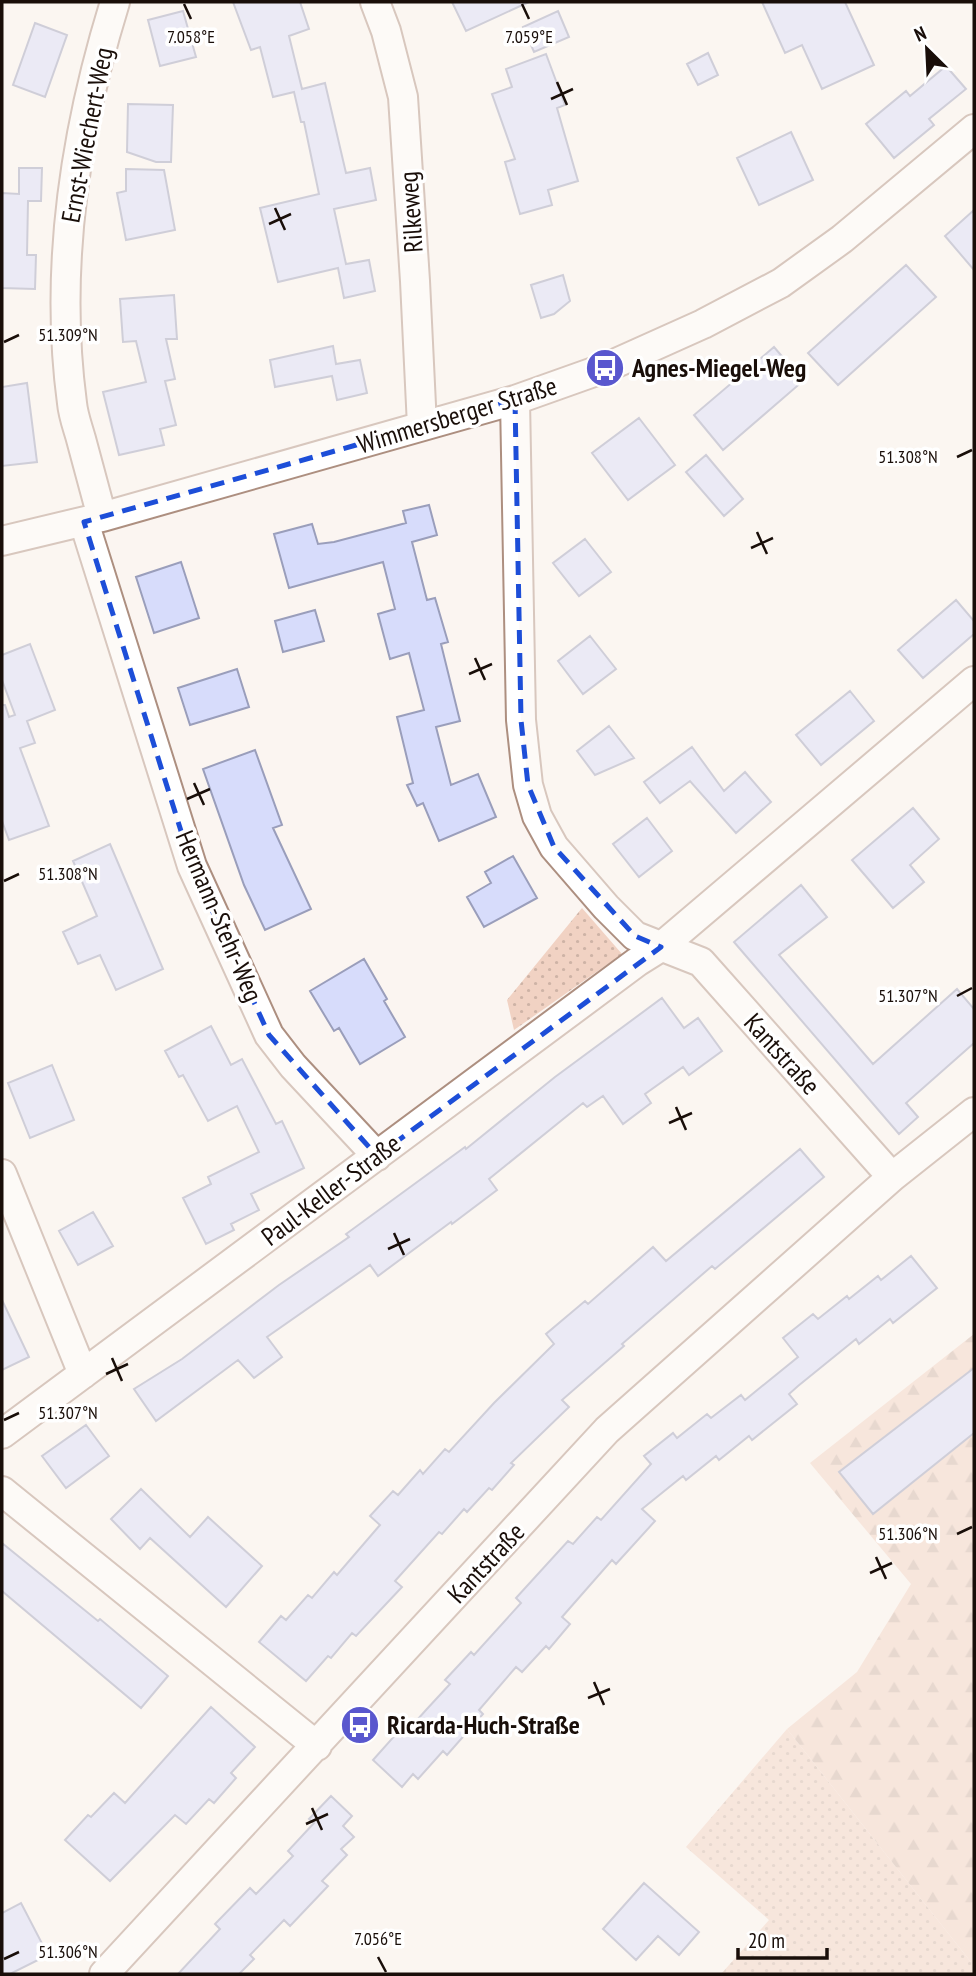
<svg xmlns="http://www.w3.org/2000/svg" width="976" height="1976" font-family="'PT Sans Narrow',sans-serif">
  <style>
    .green { fill: url(#green-dots) }
    .forest { fill: url(#forest-firs) }
    .building { fill: #d7dcfb; stroke: #9a9ebb; stroke-width: 2 }
    .lines { fill: none; stroke-linecap: round; stroke-linejoin: round }
    .street-casing { stroke: #ad8f80; stroke-width: 32 }
    .street { stroke: #fff; stroke-width: 28 }
    .marked { fill: none; stroke: #1d4ed8; stroke-width: 5; stroke-dasharray: 14 9; stroke-linejoin: round }
    .ticks { fill: none; stroke: #190e09; stroke-width: 2.5 }
    .labels { text-anchor: middle; stroke-width: 7; stroke-linejoin: round; paint-order: stroke }
    .street-label { font-size: 26px; fill: #190e09; stroke: #fff }
    .poi-label { font-size: 26px; font-weight: bold; fill: #190e09; stroke: #fff; text-anchor: start }
    .ticks-label { font-size: 18px; text-anchor: middle; fill: #190e09; stroke: #fff; stroke-width: 7; stroke-linejoin: round; paint-order: stroke }
  </style>
  <defs>
    <pattern id="green-dots" width="8" height="8" patternUnits="userSpaceOnUse" patternTransform="scale(1.75)"><rect width="8" height="8" fill="#f1d2c3"/><path d="M2 2h.1M6 6h.1" fill="none" stroke="#ceb3a6" stroke-width="1.8" stroke-linecap="round"/></pattern>
    <pattern id="forest-firs" width="22" height="20" patternUnits="userSpaceOnUse" patternTransform="scale(1.75)"><rect width="22" height="20" fill="#f1d2c3"/><path d="M5 1l3.5 6h-7zM16 11l3.5 6h-7z" fill="#ceb3a6"/></pattern>
  </defs>
  <rect width="100%" height="100%" fill="#fbf5f1"/>
  <path class="green" d="M582,908L622,954L514,1030L507,1000Z
    M787,1729L974,1966V1974H721L769,1920L686,1847Z"/>
  <path class="forest" d="M974,1334V1966L787,1729L857,1672L911,1584L810,1463Z"/>
  <path class="building" d="M233,2H300L309,29L289,36L302,89L325,83L346,173L370,168L376,200L334,209L346,264L369,260L375,291L344,298L338,268L278,282L260,208L319,194L304,122H301L294,92L273,97L260,47L251,50Z
    M452,2H529L466,31Z
    M762,2H845L874,65L822,89L802,45L785,53Z
    M183,11L196,57L160,66L148,20Z
    M558,11L569,37L534,52L523,27Z
    M35,23L67,35L45,97L13,85Z
    M708,53L718,75L698,85L687,64Z
    M546,54L565,105L557,108L578,181L548,190L552,205L520,214L505,162L515,159L492,94L512,87L506,69Z
    M946,66L966,89L929,119L934,125L894,158L866,124L906,91L910,96Z
    M128,104L173,105L171,162H156L127,152Z
    M791,132L813,180L759,205L737,158Z
    M19,168H42L41,201H28L27,255H36L35,289L2,288V193L19,194Z
    M126,169L164,170L175,230L126,240L117,193L126,191Z
    M974,210V270L945,236Z
    M906,265L936,297L838,385L808,353Z
    M563,275L570,301L554,314L541,318L531,285Z
    M174,295L177,339H166L175,379L165,381L176,425L160,429L164,445L119,455L103,392L146,382L136,341L123,342L120,299Z
    M333,346L336,364L360,360L367,393L337,400L332,376L275,387L270,360Z
    M774,347L803,381L723,450L694,415Z
    M27,383L37,462L2,466V387Z
    M639,418L675,465L628,500L592,453Z
    M706,455L743,499L724,516L686,472Z
    M429,505L437,535L412,542L427,600L435,598L448,642L441,644L460,721L436,727L451,785L478,774L496,817L439,841L423,803L417,806L407,785L413,783L397,717L424,710L409,653L390,659L378,614L395,609L383,562L289,588L274,534L312,524L318,544L334,542L406,523L403,511Z
    M585,539L611,572L579,596L553,563Z
    M181,562L199,618L154,633L136,577Z
    M956,600L974,621V634L923,678L898,650Z
    M315,610L324,641L283,652L275,621Z
    M590,636L616,669L583,694L558,661Z
    M30,644L55,710L27,721L35,743L20,748L49,826L9,840L2,821V705H5L9,717L15,715L2,680V655Z
    M237,669L249,707L190,725L178,688Z
    M850,691L874,721L821,765L796,735Z
    M609,726L634,758L595,775L577,751Z
    M692,747L724,791L745,772L771,802L736,833L690,781L660,803L644,782Z
    M255,750L282,825L273,828L311,909L265,930L244,885L203,769Z
    M913,808L939,839L910,865L924,882L893,908L852,860Z
    M647,818L672,851L639,877L613,844Z
    M110,844L163,969L116,990L100,955L78,964L63,932L97,916L73,861Z
    M513,856L537,898L484,927L467,897L491,883L485,872Z
    M801,885L827,917L779,955L873,1064L957,989L974,1009V1043L906,1103L918,1117L899,1134L734,942Z
    M364,959L387,999L384,1001L405,1037L360,1064L339,1028L334,1031L310,991Z
    M662,998L684,1028L698,1018L722,1051L689,1075L683,1067L645,1094L651,1103L623,1124L603,1096L587,1107L583,1103L489,1179L497,1190L452,1224L451,1222L378,1276L370,1265L267,1337L282,1357L254,1378L238,1360L156,1421L134,1389L182,1359L279,1285L349,1237L346,1234L465,1147L466,1149L555,1077Z
    M211,1026L231,1065L242,1059L276,1124L282,1121L304,1168L251,1194L259,1210L231,1224L234,1230L206,1244L183,1198L211,1184L208,1177L259,1152L237,1106L208,1121L183,1075L179,1077L165,1051Z
    M52,1065L74,1120L30,1138L8,1083Z
    M800,1149L824,1177L715,1269L712,1266L622,1344L624,1346L562,1400L569,1407L511,1463L514,1465L492,1490L489,1488L467,1512L464,1509L442,1534L439,1532L395,1581L402,1587L356,1636L352,1633L331,1658L328,1656L306,1681L259,1642L281,1616L286,1620L308,1595L312,1598L334,1572L337,1575L380,1525L370,1516L393,1491L398,1495L420,1470L423,1474L445,1449L449,1452L494,1403L554,1344L546,1334L585,1301L588,1304L653,1247L666,1261Z
    M93,1212L113,1246L78,1265L59,1231Z
    M911,1256L937,1288L893,1323L890,1319L859,1344L856,1339L798,1386L789,1394L797,1404L752,1440L749,1436L719,1460L716,1456L686,1480L683,1476L642,1509L655,1521L616,1564L612,1560L562,1617L570,1624L549,1649L546,1646L522,1672L516,1667L479,1710L483,1714L447,1755L443,1751L418,1779L413,1774L402,1787L373,1760L397,1733L402,1737L426,1710L450,1684L445,1680L471,1652L474,1655L521,1603L516,1598L568,1541L573,1544L597,1517L601,1520L651,1464L644,1456L673,1433L677,1438L707,1414L711,1418L741,1395L745,1400L798,1357L783,1338L813,1314L818,1319L847,1296L849,1299L878,1276L881,1280Z
    M2,1300L29,1357L2,1370Z
    M974,1368V1433L873,1514L839,1472Z
    M86,1425L109,1456L66,1488L42,1456Z
    M141,1489L190,1537L208,1517L262,1566L226,1607L150,1538L140,1549L111,1519Z
    M2,1543L98,1621L100,1619L168,1676L141,1708L2,1591Z
    M211,1707L255,1747L231,1773L236,1778L214,1803L209,1799L186,1824L175,1815L110,1881L65,1840L88,1815L91,1817L114,1793L125,1803Z
    M331,1796L352,1816L343,1826L354,1837L341,1849L347,1855L322,1881L328,1886L290,1926L284,1920L250,1955L254,1959L239,1974H178L220,1929L215,1924L250,1888L256,1894L293,1856L288,1851L314,1823L309,1819Z
    M644,1883L699,1932L679,1955L658,1936L636,1960L603,1929Z
    M21,1903L48,1955L10,1974H2V1913Z"/>
  <g class="lines">
    <g class="street-casing">
      <path id="street" d="M375,2L386,31L403,97L415,281L422,426
        M515,400L521,720L528,785L537,816L554,847L606,907L635,936L701,962L892,1177
        M102,517C95,491 88,465 81,439C78,428 73,415 72,403C54,268 75,131 115,2
        M84,522L192,866L223,934L269,1035L293,1066L377,1156
        M2,541L102,517L515,400L605,368L703,324L781,283L842,239L974,129
        M2,1174L83,1374
        M2,1434L637,962L661,947L974,681
        M2,1491L317,1746
        M104,1974L607,1430L892,1177L974,1112"/>
    </g>
    <use href="#street" class="street"/>
  </g>
  <path d="M0 0H976V1976H0ZM515,400L521,720L528,785L554,847L635,936L661,947L377,1156L269,1035L223,934L192,866L84,522Z" fill="#fbf5f1" fill-opacity=".55" fill-rule="evenodd"/>
  <path class="marked" d="M515,400L521,720L528,785L554,847L635,936L661,947L377,1156L269,1035L223,934L192,866L84,522Z"/>
  <path class="ticks" d="M184,4L191,19M522,4L529,19M557,82L567,105M551,99L573,89M275,208L285,230M269,224L291,214M4,342L19,335M957,457L972,450M757,532L767,554M751,548L773,538M475,658L485,680M469,674L492,664M194,783L204,805M187,799L210,789M4,881L19,874M957,996L972,988M676,1107L686,1130M669,1123L692,1113M394,1233L404,1255M388,1249L410,1239M112,1358L122,1381M106,1374L128,1364M4,1420L19,1413M957,1534L972,1527M876,1557L886,1579M870,1573L892,1563M594,1682L604,1705M588,1698L610,1689M312,1808L322,1830M306,1824L328,1814M378,1957L386,1972M4,1959L19,1952"/>
  <defs>
    <g id="bus-disc" transform="scale(2.0125)"><circle r="9.5" fill="#5957ce" stroke="#fff"/><path d="M-5-6H5V4H4V6H2V4H-2V6H-4V4H-5ZM-3.5-4V0h7V-4ZM-3.5 1.2v1.5H-2V1.2ZM2 1.2v1.5H3.5V1.2Z" fill="#fff"/></g>
  </defs>
  <g fill-rule="evenodd">
    <use href="#bus-disc" x="605" y="368"/>
    <use href="#bus-disc" x="360" y="1725"/>
  </g>
  <g class="labels">
    <g class="street-label">
      <text transform="translate(87 135) rotate(-79)" y="9">Ernst-Wiechert-Weg</text>
      <text transform="translate(411 212) rotate(-94)" y="9">Rilkeweg</text>
      <text transform="translate(457 415) rotate(-17)" y="9">Wimmersberger Straße</text>
      <text transform="translate(219 916) rotate(67)" y="9">Hermann-Stehr-Weg</text>
      <text transform="translate(782 1054) rotate(48)" y="9">Kantstraße</text>
      <text transform="translate(331 1190) rotate(-37)" y="9">Paul-Keller-Straße</text>
      <text transform="translate(486 1563) rotate(-47)" y="9">Kantstraße</text>
    </g>
    <g class="poi-label">
      <text x="632" y="377">Agnes-Miegel-Weg</text>
      <text x="387" y="1734">Ricarda-Huch-Straße</text>
    </g>
  </g>
  <g class="ticks-label">
    <text x="529" y="43">7.059°E</text>
    <text x="191" y="43">7.058°E</text>
    <text x="68" y="341">51.309°N</text>
    <text x="908" y="463">51.308°N</text>
    <text x="68" y="880">51.308°N</text>
    <text x="908" y="1002">51.307°N</text>
    <text x="68" y="1419">51.307°N</text>
    <text x="908" y="1540">51.306°N</text>
    <text x="378" y="1945">7.056°E</text>
    <text x="68" y="1958">51.306°N</text>
  </g>
  <rect width="976" height="1976" fill="none" stroke="#190e09" stroke-width="7"/>
  <g transform="translate(927 49) rotate(336)" stroke="#ffffff" stroke-width="5" paint-order="stroke">
  <path d="M0-5L12 26L0 18L-12 26Z" fill="#190e09"/>
  <text y="-10" font-size="19" font-weight="bold" text-anchor="middle" fill="#190e09">N</text>
  </g>
  <path d="M738 1948v10h89v-10" fill="none" stroke="#190e09" stroke-width="3.5"/>
  <text x="748" y="1948" font-size="21" fill="#190e09" stroke="#ffffff" stroke-width="5" paint-order="stroke">20 m</text>
</svg>
